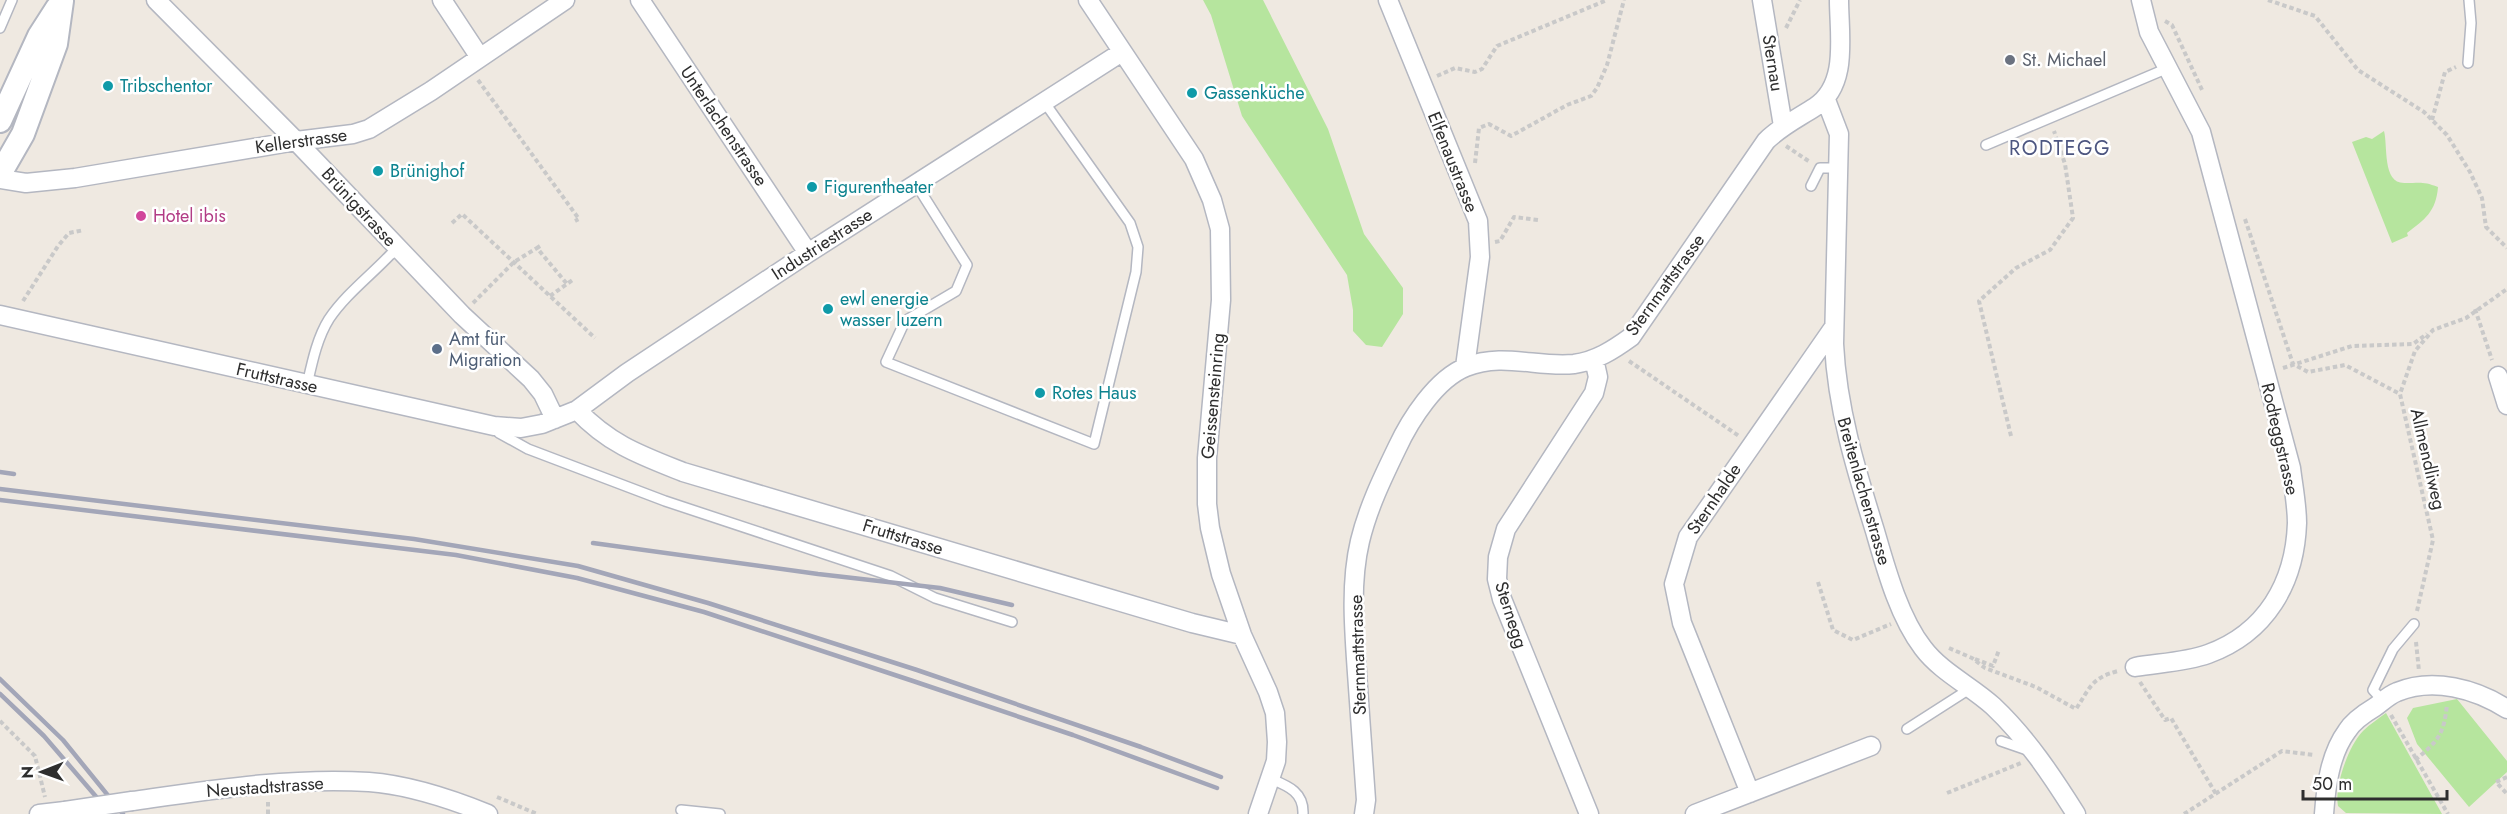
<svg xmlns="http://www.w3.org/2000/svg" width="2507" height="814" font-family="Jost,sans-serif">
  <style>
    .green { fill: #b6e59e }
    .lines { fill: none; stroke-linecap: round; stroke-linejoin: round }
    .service-casing { stroke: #b4b7c1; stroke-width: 12 }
    .minor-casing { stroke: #b4b7c1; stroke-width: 21 }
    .tertiary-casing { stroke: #b4b7c1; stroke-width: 26 }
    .path { stroke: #c9c9c9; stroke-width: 4; stroke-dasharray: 4.5 3; stroke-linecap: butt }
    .service { stroke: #fff; stroke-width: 9 }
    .minor { stroke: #fff; stroke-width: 18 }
    .tertiary { stroke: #fff; stroke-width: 22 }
    .rail { stroke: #a3a6b8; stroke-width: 4.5 }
    .minor-bridge-casing { stroke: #b4b7c1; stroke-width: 21; stroke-linecap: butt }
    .minor-bridge { stroke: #fff; stroke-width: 18 }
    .worship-dot { fill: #6b7280; stroke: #fff; stroke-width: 2 }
    .culture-dot { fill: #0f9aa8; stroke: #fff; stroke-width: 2 }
    .hotel-dot { fill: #d1479c; stroke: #fff; stroke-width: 2 }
    .service-dot { fill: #5c6f8a; stroke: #fff; stroke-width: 2 }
    .labels { text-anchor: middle; stroke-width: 5; stroke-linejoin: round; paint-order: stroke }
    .worship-label { font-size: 18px; fill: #5b616d; stroke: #fff; text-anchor: start }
    .street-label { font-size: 18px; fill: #2e2e2e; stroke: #fff }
    .culture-label { font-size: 18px; fill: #0d838f; stroke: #fff; text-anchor: start }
    .hotel-label { font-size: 18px; fill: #b23c85; stroke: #fff; text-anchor: start }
    .service-label { font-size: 18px; fill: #4e5e75; stroke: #fff; text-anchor: start }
    .neighbourhood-label { font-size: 20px; letter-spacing: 1.5px; fill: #4d5680; stroke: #fff }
  </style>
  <rect width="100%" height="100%" fill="#efe9e1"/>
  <path class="green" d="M1203,0H1263L1328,129L1364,234L1403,288V314L1382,347L1366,345L1353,331V310L1347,275L1242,116L1211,15Z
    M2384,131C2388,146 2382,184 2405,183C2420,183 2423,181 2438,187C2436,212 2425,219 2407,233L2408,236L2392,243L2352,142L2366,137L2372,139Z
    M2457,699L2507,761V772L2469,807L2417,744L2407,718L2413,708Z
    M2386,713L2442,814L2346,813L2338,806C2334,786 2349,745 2363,731C2370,724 2378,719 2386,713Z"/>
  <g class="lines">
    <g class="service-casing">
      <path id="service" d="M0,28L12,0
        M2468,63L2471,23L2469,0
        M1986,145L2168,68
        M916,184L967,265L956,291L905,321L886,362L1094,444L1136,272L1138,247L1130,223L1045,103
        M1811,186L1820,168H1838
        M307,385C312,363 317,338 329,319C345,295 370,276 390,255L399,249
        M495,428L499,433L528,449L665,501L891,576L935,598L1012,622
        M2383,701L2373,690L2393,649L2414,624
        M1907,729L1971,688
        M2001,741L2030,751
        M1271,779C1288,786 1304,792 1303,814
        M681,810L720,814"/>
    </g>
    <g class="minor-casing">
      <path id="minor" d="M156,0L296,141L462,315L531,379L543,394L555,419
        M442,0L479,56
        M640,0L808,253
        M1088,0L1194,159L1212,200L1220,229L1221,300L1207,458V504L1210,528L1221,574L1242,635L1268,692L1275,713L1277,742L1276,761L1258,814
        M1388,0L1478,221L1480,257L1465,367
        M1762,0L1783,126
        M1826,100L1839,134L1834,344C1837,408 1856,470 1875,531C1886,569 1899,617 1923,648C1941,672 1971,686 1993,706C2027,738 2052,776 2076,814
        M0,179L26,183L75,178L296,141L353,134L369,129L431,91L565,0
        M0,315L494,426L521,428L542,424L577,410L627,373L808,253L1122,52
        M2498,376L2507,405
        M577,410C609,444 640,455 683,472L1192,623L1242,635
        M2135,667C2158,663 2186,662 2208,654C2266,633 2295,583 2297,523C2297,505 2293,485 2291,468L2201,132L2149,32L2141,0
        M1750,793L1682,623L1674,584L1688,537L1834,327
        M132,801C210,790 290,777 369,782C410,785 451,799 488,814
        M39,814L65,811
        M1364,814L1366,800C1363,757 1360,715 1357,673C1354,630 1350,583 1360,541C1368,508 1382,479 1397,448C1410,420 1436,379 1466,367C1502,352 1538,368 1574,364C1596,361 1613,350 1631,337L1766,141C1781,126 1798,118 1815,107C1849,85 1839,35 1839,0
        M1589,814L1502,599L1497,579L1498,557L1506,529L1594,393L1598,377L1594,359
        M1695,814L1871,746
        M2324,814C2326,786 2330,754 2347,731C2353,721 2365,713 2375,707C2382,702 2389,695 2397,692C2433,677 2476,689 2507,709"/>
    </g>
    <g class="tertiary-casing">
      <path id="tertiary" d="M0,121L39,36L57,8
        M0,174L23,134L56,44L62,1"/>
    </g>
    <path class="path" d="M2268,0L2315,16L2358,70L2424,112L2447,135L2470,172L2482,198L2486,227L2507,248
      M2165,21L2172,25L2203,92
      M1786,28L1800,0
      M1437,76L1455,68L1475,72L1482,69L1497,46L1607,0
      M478,80L579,219L575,221
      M2432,120L2445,72L2456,67
      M1786,146L1810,162
      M1475,163L1479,128L1489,124L1511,136L1567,105L1591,96L1597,88L1607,65L1624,0
      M2245,219L2293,364L2308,372L2345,365L2400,394
      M452,223L462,214L595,338
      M1495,242L1500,241L1514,217L1538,220
      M540,246L537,248L567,284
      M550,296L574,279
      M23,301L58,246L69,233L84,230
      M473,303L514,262L537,248
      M2475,309L2492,360
      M1629,361L1739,436
      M2283,368L2352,346L2413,344L2427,334
      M2011,436L1979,301L2016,268L2050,250L2073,218L2065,164L2054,131
      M1818,582L1833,630L1853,640L1891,624
      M2417,611L2433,540L2400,394L2415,351L2433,330L2466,318L2507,289
      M2416,642L2419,671
      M1949,648L1972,658L1985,668L2036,687L2076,709C2090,688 2091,678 2118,671
      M1975,659L1993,666L1999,650
      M2140,682L2165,720L2171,718L2216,794
      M2391,715L2448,814
      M0,721L35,756L45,797
      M2415,760C2438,741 2444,735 2447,704
      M2507,777L2496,782L2507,794
      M1947,793L2021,763
      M497,797L537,814
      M268,802V814
      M2184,814L2282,751L2314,755"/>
    <use href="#service" class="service"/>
    <use href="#minor" class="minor"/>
    <use href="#tertiary" class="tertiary"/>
    <path class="rail" d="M0,472L14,474
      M0,489L414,539L578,566L708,603L917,670L1141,747L1221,777
      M0,500L456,555L577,578L704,612L913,681L1073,735L1217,788
      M593,543L818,574L940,588L1012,605
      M0,679L63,740L123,814
      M0,694L44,736L111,814"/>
    <g class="minor-bridge-casing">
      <path id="minor-bridge" d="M65,811L132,801"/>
    </g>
    <use href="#minor-bridge" class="minor-bridge"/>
  </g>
  <circle class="worship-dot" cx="2010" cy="60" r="6"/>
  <g class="culture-dot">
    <circle cx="108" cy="86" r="6"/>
    <circle cx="1192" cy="93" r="6"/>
    <circle cx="378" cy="171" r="6"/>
    <circle cx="812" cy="187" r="6"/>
    <circle cx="828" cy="309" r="6"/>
    <circle cx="1040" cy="393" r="6"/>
  </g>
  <circle class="hotel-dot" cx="141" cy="216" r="6"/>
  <circle class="service-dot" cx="437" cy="349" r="6"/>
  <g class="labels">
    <g class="worship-label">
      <text x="2022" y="66">St. Michael</text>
    </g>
    <g class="street-label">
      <text transform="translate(1773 63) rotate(81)" y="6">Sternau</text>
      <text transform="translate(724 126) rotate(56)" y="6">Unterlachenstrasse</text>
      <text transform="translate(301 141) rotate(-8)" y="6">Kellerstrasse</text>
      <text transform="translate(1453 162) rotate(68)" y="6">Elfenaustrasse</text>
      <text transform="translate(359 207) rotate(47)" y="6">Brünigstrasse</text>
      <text transform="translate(822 244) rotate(-33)" y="6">Industriestrasse</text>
      <text transform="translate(1665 285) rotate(-54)" y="6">Sternmattstrasse</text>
      <text transform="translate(277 378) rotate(13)" y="6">Fruttstrasse</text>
      <text transform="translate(1213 396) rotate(-85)" y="6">Geissensteinring</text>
      <text transform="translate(2280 439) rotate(77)" y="6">Rodteggstrasse</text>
      <text transform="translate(2428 459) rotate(77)" y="6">Allmendliweg</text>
      <text transform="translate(1864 491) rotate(74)" y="6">Breitenlachenstrasse</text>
      <text transform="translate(1714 499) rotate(-56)" y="6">Sternhalde</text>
      <text transform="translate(903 537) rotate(17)" y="6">Fruttstrasse</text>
      <text transform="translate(1511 615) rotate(72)" y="6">Sternegg</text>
      <text transform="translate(1358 655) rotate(-92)" y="6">Sternmattstrasse</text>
      <text transform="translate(265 787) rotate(-4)" y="6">Neustadtstrasse</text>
    </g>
    <g class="culture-label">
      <text x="120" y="92">Tribschentor</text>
      <text x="1204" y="99">Gassenküche</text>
      <text x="390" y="177">Brünighof</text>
      <text x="824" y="193">Figurentheater</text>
      <text x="840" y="305">ewl energie<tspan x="840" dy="21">wasser luzern</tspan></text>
      <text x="1052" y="399">Rotes Haus</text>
    </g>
    <g class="hotel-label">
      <text x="153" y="222">Hotel ibis</text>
    </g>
    <g class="service-label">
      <text x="449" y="345">Amt für<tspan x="449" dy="21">Migration</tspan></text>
    </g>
    <g class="neighbourhood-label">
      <text x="2060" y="155">RODTEGG</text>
    </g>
  </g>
  <g transform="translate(42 772) rotate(269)" stroke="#ffffff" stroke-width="4.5" paint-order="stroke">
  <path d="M0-4.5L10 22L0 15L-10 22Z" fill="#2e2e2e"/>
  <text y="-9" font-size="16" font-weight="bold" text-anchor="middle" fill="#2e2e2e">N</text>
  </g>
  <path d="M2303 790v9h144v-9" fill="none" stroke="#2e2e2e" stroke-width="3"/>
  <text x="2312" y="790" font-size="18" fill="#2e2e2e" stroke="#ffffff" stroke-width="4.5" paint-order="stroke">50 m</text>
</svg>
